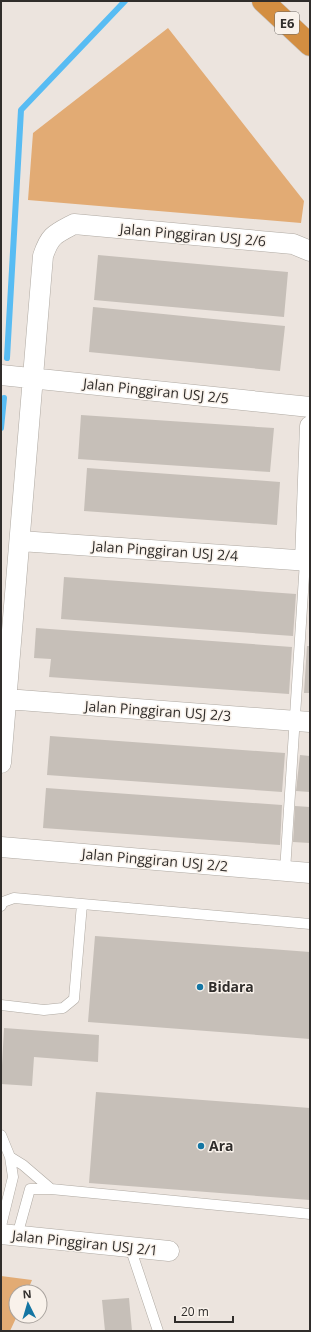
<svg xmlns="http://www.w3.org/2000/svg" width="311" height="1332" font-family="'Open Sans',sans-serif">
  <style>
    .green { fill: #e2ab74 }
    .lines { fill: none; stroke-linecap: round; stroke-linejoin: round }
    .stream { stroke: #58bcf3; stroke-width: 6 }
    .building { fill: #c6bfb8 }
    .lane-casing { stroke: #afa9a2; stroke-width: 11 }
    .street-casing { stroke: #afa9a2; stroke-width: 21 }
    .highway-casing { stroke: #c5c4c4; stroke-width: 23 }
    .lane { stroke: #fff; stroke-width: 10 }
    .street { stroke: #fff; stroke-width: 20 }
    .highway { stroke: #d38e41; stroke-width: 22 }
    .poi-dot { fill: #1576a3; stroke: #f9f2eb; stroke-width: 1.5 }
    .labels { text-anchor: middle; stroke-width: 3; stroke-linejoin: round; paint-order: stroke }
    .shield { fill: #f9f2eb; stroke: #6c6865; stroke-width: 1 }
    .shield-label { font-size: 13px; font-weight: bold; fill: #302d2b }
    .street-label { font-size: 14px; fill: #302d2b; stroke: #f9f2eb }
    .poi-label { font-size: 14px; font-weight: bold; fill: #302d2b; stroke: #f9f2eb; text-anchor: start }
  </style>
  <rect width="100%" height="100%" fill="#ece4de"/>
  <path class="green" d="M168,28L304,201L301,223L28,200L33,133Z
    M1,1276L32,1280L27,1292H16L17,1316L10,1331H1Z"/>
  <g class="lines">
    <path class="stream" d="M7,358L21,110L125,1
      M1,428L4,398"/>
  </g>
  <path class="building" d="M98,255L288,272L284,317L94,300Z
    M93,307L285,326L280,371L89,352Z
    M81,415L274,428L270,472L78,459Z
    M87,468L280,482L277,525L84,511Z
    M64,577L296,594L293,636L61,619Z
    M36,628L292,647L289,694L49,677L51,659L34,658Z
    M307,646H310V693H304Z
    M50,736L285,753L282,792L47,775Z
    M300,755L310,756V792L296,791Z
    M46,788L282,805L280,845L43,828Z
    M295,806L310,807V843L293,842Z
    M95,936L310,952V1039L88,1022Z
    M4,1028L99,1035L98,1062L34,1057L32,1086L1,1084Z
    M96,1092L310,1108V1200L89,1183Z
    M129,1298L132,1331H105L102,1300Z"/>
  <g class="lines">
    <g class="lane-casing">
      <path id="lane" d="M285,871L305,561
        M1,906L3,902L14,898L310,924
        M1,1005L44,1010L63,1008L74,999L82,904
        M1,1135L10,1157L13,1177L1,1226
        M10,1157L23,1165L51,1189L310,1214
        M17,1236L30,1189H51
        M130,1247L158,1331"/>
    </g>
    <g class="street-casing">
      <path id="street" d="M1,375L310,407
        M20,541L310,561
        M305,561L310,426
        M6,699L310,722
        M1,763L43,256C50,235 55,234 74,224L293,244L310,251
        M1,847L310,873
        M1,1234L169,1251"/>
    </g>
    <g class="highway-casing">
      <path id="highway" d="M263,1L310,45"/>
    </g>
    <use href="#lane" class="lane"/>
    <use href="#street" class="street"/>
    <use href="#highway" class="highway"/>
  </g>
  <g class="poi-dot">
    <circle cx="200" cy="987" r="4"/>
    <circle cx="201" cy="1146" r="4"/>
  </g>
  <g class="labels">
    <rect class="shield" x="275" y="12" width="24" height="22" rx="3"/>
    <g class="shield-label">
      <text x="287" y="28">E6</text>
    </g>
    <g class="street-label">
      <text transform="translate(193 235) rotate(5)" y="5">Jalan Pinggiran USJ 2/6</text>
      <text transform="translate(156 391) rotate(6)" y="5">Jalan Pinggiran USJ 2/5</text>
      <text transform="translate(165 551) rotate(4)" y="5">Jalan Pinggiran USJ 2/4</text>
      <text transform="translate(158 711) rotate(4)" y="5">Jalan Pinggiran USJ 2/3</text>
      <text transform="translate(155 860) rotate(5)" y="5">Jalan Pinggiran USJ 2/2</text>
      <text transform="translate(85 1243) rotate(6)" y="5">Jalan Pinggiran USJ 2/1</text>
    </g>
    <g class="poi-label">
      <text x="208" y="992">Bidara</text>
      <text x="209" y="1151">Ara</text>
    </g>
  </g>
  <rect width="311" height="1332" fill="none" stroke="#302d2b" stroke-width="4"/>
  <g transform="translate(28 1304) rotate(355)"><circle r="19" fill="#f9f2eb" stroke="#a9a39e"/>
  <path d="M0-3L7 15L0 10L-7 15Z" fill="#1576a3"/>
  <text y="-6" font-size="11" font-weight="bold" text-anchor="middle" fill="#302d2b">N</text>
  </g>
  <path d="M175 1316v6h58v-6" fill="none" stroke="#302d2b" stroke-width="2"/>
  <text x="181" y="1316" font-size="12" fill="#302d2b" stroke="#f9f2eb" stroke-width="3" paint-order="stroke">20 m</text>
</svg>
